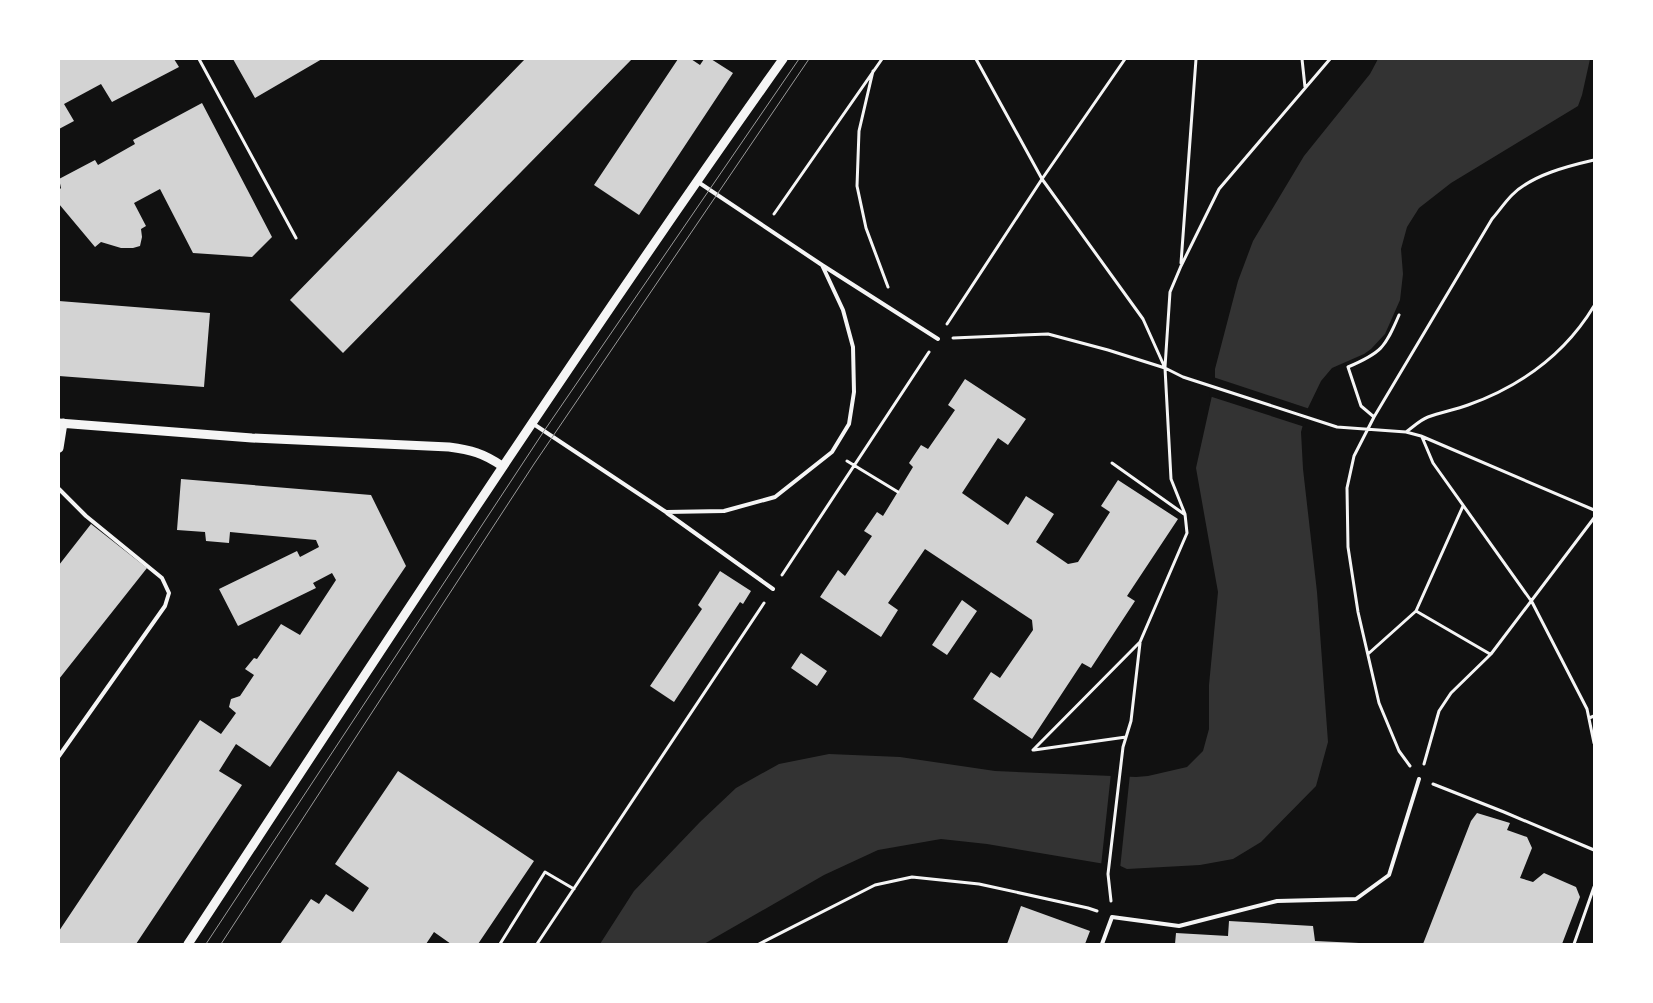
<svg xmlns="http://www.w3.org/2000/svg" width="1653" height="1003" font-family="Figtree,sans-serif">
  <style>
    .water { fill: #333 }
    .pier { fill: #111 }
    .building { fill: #d3d3d3 }
    .lines { fill: none; stroke-linecap: round; stroke-linejoin: round }
    .path { stroke: #f5f5f5; stroke-width: 3 }
    .service { stroke: #f5f5f5; stroke-width: 4 }
    .tertiary { stroke: #f5f5f5; stroke-width: 9 }
    .tram { stroke: #9a9a9a; stroke-width: 1 }
  </style>
  <rect width="100%" height="100%" fill="#111"/>
  <path class="water" d="M1378,59H1590L1582,95L1578,106L1451,183L1419,208L1407,227L1401,249L1403,274L1400,300L1385,334L1371,349L1364,354L1332,368L1321,381L1307,410L1301,432L1303,469L1317,592L1328,742L1316,786L1261,842L1233,859L1200,865L1127,869L1110,861L1105,864L987,844L941,839L878,850L824,875L704,944H600L634,891L700,822L736,788L779,764L829,754L900,757L995,771L1136,777L1148,776L1187,767L1203,751L1209,729V685L1218,592L1196,468L1215,382V369L1238,281L1253,241L1304,156L1370,74Z"/>
  <path class="pier" d="M1213,377L1310,409L1305,427L1209,396Z
    M1111,773L1130,774L1120,869L1110,864L1106,866H1101Z"/>
  <path class="building" d="M59,59H174L179,67L112,102L101,84L64,104L74,121L59,129Z
    M233,59H322L255,98Z
    M525,59H632L343,353L290,300Z
    M678,59H691L700,65L704,59H711L733,73L639,215L594,185Z
    M202,103L272,237L252,257L193,253L160,189L134,203L146,226L141,229L142,237L140,246L133,248H121L101,242L95,247L59,204V190L61,188L59,179L95,160L98,165L135,144L133,140Z
    M59,301L210,313L204,387L59,376Z
    M965,379L1026,419L1008,445L998,438L962,493L1008,525L1026,496L1054,514L1036,542L1068,564L1078,562L1110,512L1101,506L1118,480L1178,519L1127,596L1135,601L1091,668L1082,663L1032,739L973,699L991,672L1000,678L1033,630L1032,620L925,549L888,603L898,610L881,637L820,597L838,570L845,576L872,536L864,531L877,512L883,516L913,467L909,463L921,445L928,449L955,410L948,405Z
    M181,479L371,495L406,566L270,767L236,744L219,771L242,785L136,944H59V931L200,720L221,734L236,713L229,707L231,699L240,696L254,675L245,669L254,658L257,659L281,624L300,635L336,580L332,573L313,583L316,588L238,626L219,589L297,551L300,557L319,547L316,540L230,532L229,543L206,541L205,532L177,530Z
    M91,524L147,568L59,679V565Z
    M720,571L751,591L743,604L740,602L674,702L650,686L702,609L698,605Z
    M962,600L977,611L947,655L932,645Z
    M801,653L827,671L817,686L791,668Z
    M398,771L534,861L478,944H451L434,932L426,944H280L311,899L319,904L326,894L353,912L369,888L335,864Z
    M1477,813L1510,823L1507,830L1527,837L1532,848L1520,878L1533,882L1544,873L1576,887L1580,897L1562,944H1423L1471,821Z
    M1021,906L1090,931L1085,944H1007Z
    M1229,921L1313,926L1315,941L1359,943V944H1175L1176,933L1228,936Z"/>
  <g class="lines">
    <path class="path" d="M199,59L296,238
      M976,59L1042,179L1143,319L1165,368L1171,479L1185,514L1187,533L1140,642L1033,750
      M1302,59L1305,87
      M873,71L859,131L857,186L866,228L888,287
      M774,214L882,59
      M1181,263L1196,59
      M947,324L1042,179L1125,59
      M953,338L1048,334L1108,350L1165,368L1183,377L1337,427L1406,432L1421,436L1594,510
      M1165,367L1170,292L1181,266L1219,189L1330,59
      M1374,417L1361,406L1348,367C1381,353 1385,348 1399,315
      M1406,432C1413,427 1420,420 1428,417C1441,412 1455,410 1468,405C1521,386 1565,354 1594,306
      M1422,437L1433,463L1532,602L1587,709L1594,743
      M847,461L898,492
      M1112,463L1184,514
      M1463,506L1416,611L1490,654
      M782,575L929,352
      M1368,654L1416,611
      M1589,718L1594,716
      M1034,750L1126,737
      M1424,764L1439,711L1451,693L1491,654L1594,518
      M1410,766L1399,751L1379,703L1358,612L1348,547L1347,488L1354,456L1374,417L1492,219C1499,211 1505,202 1512,195C1532,175 1568,166 1594,160
      M1433,784L1504,812L1594,850
      M1111,901L1108,874L1123,747L1131,721L1140,643
      M500,944L545,872L574,889
      M537,944L764,603
      M759,944L875,885L912,877L979,884L1088,908L1097,911
      M1574,944L1594,887"/>
    <path class="service" d="M698,182L822,265L938,339
      M532,423L666,512L724,511L775,497L832,452L849,424L854,392L853,347L843,310L822,265
      M59,489L86,516L162,578L169,593L165,606L59,756
      M667,513L773,589
      M1102,944L1112,917L1179,926L1277,901L1356,899L1389,875L1419,779"/>
    <path class="tertiary" d="M59,423L252,438L449,447C471,450 483,453 502,466
      M59,448L63,423
      M188,944C383,647 577,349 783,59"/>
    <path class="tram" d="M206,944L544,431L799,59
      M221,944L534,464L809,59"/>
  </g>
  <rect width="1653" height="1003" fill="none" stroke="#ffffff" stroke-width="120"/>
</svg>
